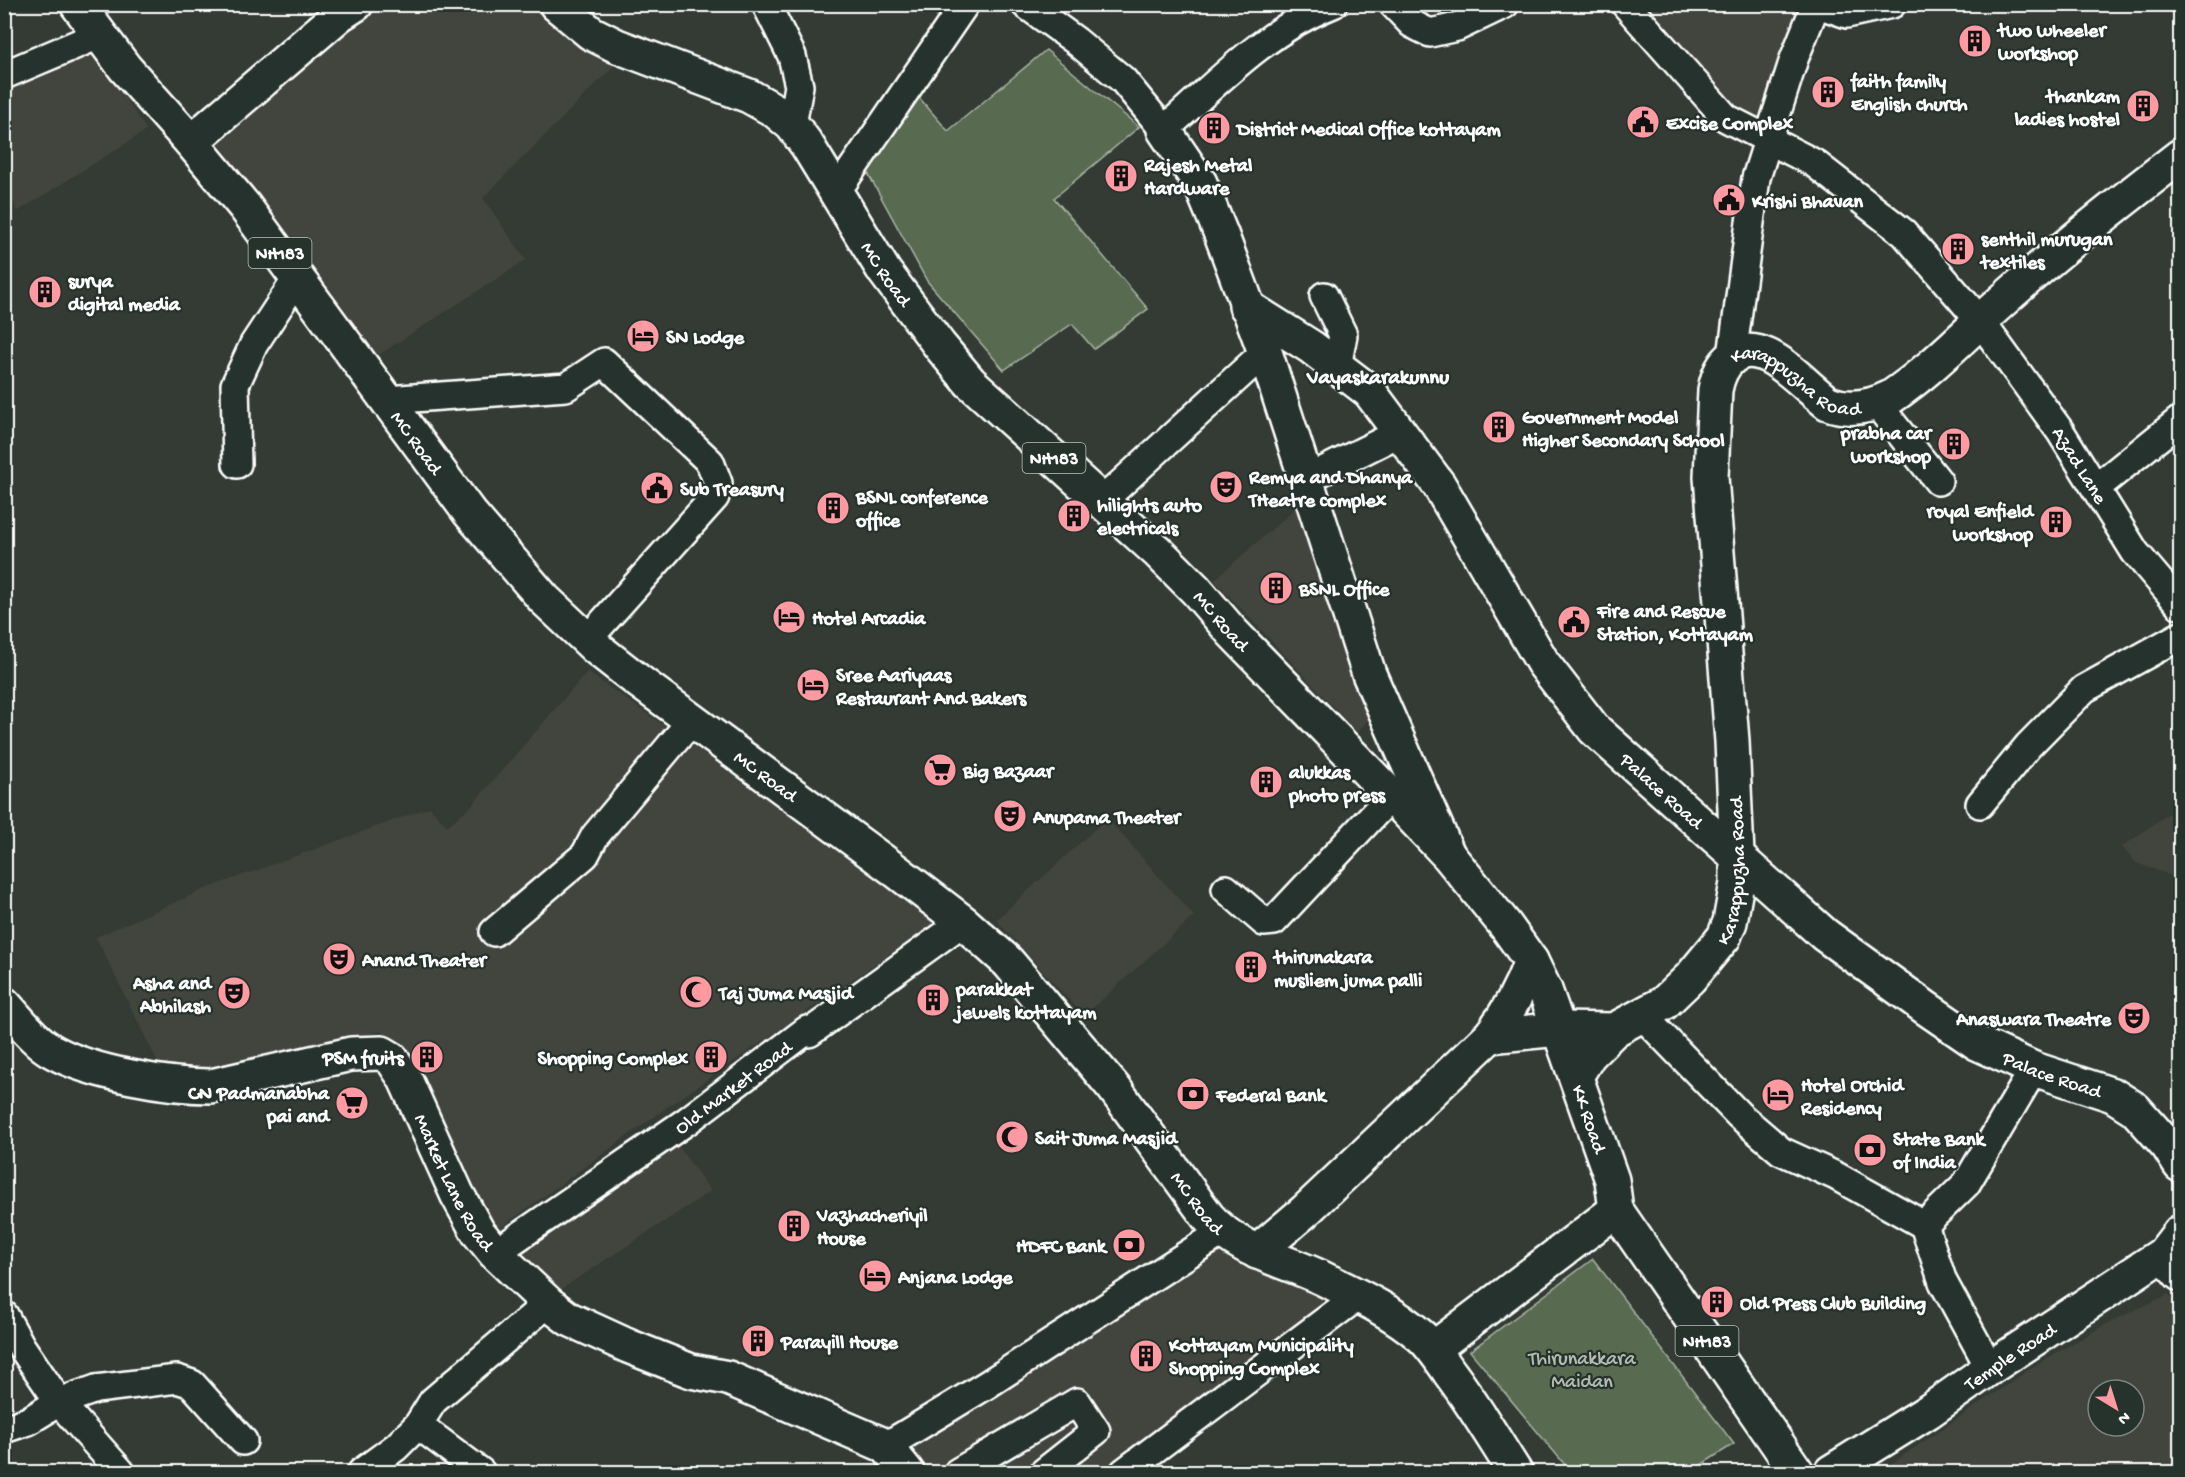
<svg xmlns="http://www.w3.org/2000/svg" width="2185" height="1477" font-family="'Gochi Hand',sans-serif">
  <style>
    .built { fill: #42443d; fill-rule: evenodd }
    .green { fill: #586b4f; stroke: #acb5a7; stroke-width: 1.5 }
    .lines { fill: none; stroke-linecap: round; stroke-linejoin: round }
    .minor-casing { stroke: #fff; stroke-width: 32 }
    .major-casing { stroke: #fff; stroke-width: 38 }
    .highway-casing { stroke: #fff; stroke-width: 38 }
    .minor { stroke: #26332d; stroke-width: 27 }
    .major { stroke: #26332d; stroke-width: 33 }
    .highway { stroke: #26332d; stroke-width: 33 }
    .labels { text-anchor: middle; stroke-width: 4.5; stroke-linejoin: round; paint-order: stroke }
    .shield { fill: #26332d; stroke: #bec2c0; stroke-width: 1.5 }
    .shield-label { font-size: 18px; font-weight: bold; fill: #fff }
    .poi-label { font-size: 20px; font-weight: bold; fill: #fff; stroke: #26332d; text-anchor: start }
    .street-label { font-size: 20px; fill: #fff; stroke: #26332d }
    .park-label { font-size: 20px; fill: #b4bcb0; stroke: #26332d }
    .neighbourhood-label { font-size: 21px; font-weight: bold; fill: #fff; stroke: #26332d }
  </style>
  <rect width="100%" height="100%" fill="#333b34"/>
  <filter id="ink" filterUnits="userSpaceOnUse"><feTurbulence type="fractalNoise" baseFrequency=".0167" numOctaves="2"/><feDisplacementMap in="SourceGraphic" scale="12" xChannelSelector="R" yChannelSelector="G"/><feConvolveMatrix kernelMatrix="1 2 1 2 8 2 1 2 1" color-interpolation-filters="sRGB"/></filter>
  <g filter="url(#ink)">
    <path class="built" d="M376,5H534L622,58L483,198L526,260L377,356L211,133L336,29Z
      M1638,5H1804L1761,130L1729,114Z
      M95,54L147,130L17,212L5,175L4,79L54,58Z
      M1307,498L1377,711L1357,732L1214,580Z
      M587,672L820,834L948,914L666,1108L496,1231L404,1049L380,1031L200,1072L160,1067L96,937L205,889L430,807L447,826L471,806Z
      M2180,805V882L2172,876L2136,863L2122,847Z
      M1107,818L1194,916L1084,1016L996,920Z
      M675,1142L711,1191L560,1290L520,1254Z
      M1213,1246L1341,1302L1116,1472H919L907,1455L912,1446Z
      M2169,1294L2180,1308V1472H1879L2042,1361L2108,1323ZM2098,1390H2134V1426H2098Z"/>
    <path class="green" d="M1046,50L1139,127L1054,198L1148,309L1094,349L1072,324L1004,370L927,281L864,166L916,94L948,131Z
      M1593,1259L1734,1444L1690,1472H1571L1470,1351Z"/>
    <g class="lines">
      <g class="minor-casing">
        <g id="minor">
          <path d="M766,4L792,56L799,86L792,125"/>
          <path d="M1025,4L1076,41L1123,80L1164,130C1216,84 1266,30 1333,4"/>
          <path d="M1393,4L1412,24L1430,33L1457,27L1505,4"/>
          <path id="s1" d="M1625,4L1726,118L1814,163L1904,233L1981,322L2060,431L2135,552L2180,605"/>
          <path d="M1818,4L1847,14L1892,4"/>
          <path d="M4,75L101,34"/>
          <path d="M835,194L965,4"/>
          <path d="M1324,296L1343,335L1337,367"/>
          <path d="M1732,356L1756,178L1794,59L1816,4"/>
          <path d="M386,400L566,387L604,362L710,462L718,483L715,497L587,640"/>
          <path d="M1877,404L1938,481"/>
          <path d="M237,464L235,385L254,344L298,277"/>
          <path d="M1307,479L1399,433"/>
          <path d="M2096,488L2180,420"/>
          <path d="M1102,501L1265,352"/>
          <path d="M1980,804L2028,746L2084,689L2180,636"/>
          <path d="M1226,889L1264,922L1274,921L1392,795"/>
          <path d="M494,932L585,855L595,836L692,720"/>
          <path d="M1643,1016L1739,1115L1781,1151L1836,1176L1924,1225"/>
          <path id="s2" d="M495,1253L687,1121L807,1030L809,1033L963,922"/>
          <path d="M4,1315L21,1346L59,1402L121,1472"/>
          <path d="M1990,1368L1943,1282L1924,1225L1966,1184L2034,1069"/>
          <path d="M418,1425L481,1472"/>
          <path d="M4,1429L28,1421L59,1402L96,1389L177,1379L192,1384L243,1441"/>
          <path d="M886,1446L988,1384L1222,1232"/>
          <path d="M362,1472L396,1447L418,1425L433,1401L548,1303"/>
          <path d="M958,1472L1077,1402L1096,1431L1044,1472"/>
          <path d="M1124,1472L1357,1297"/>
        </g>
      </g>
      <g class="major-casing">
        <g id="major">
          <path d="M1164,130L1200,183L1221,234L1265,352L1369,674L1447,852"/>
          <path d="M191,142L339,15L356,4"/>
          <path id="s3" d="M1246,306L1311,347L1369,391L1439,485L1543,663L1594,729L1825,935L1926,1008L1977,1043L2034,1069L2113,1095L2135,1109L2168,1146L2180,1165"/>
          <path id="s4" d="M4,1004C19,1020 35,1042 54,1052C92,1073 168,1086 211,1086L351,1054L382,1053L392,1059L404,1077L457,1194L478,1232L495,1253L548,1303L569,1319L628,1346L691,1371L728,1378L886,1446L907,1472"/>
          <path d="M1490,1036L1559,1029L1614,1030"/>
          <path id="s5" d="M1576,1076L1589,1055L1614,1030L1664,1003L1690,978L1724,937L1730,922L1737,883V855L1732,741L1711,477L1715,390C1720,363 1738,341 1768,356C1790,367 1808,388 1828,403C1849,411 1871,407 1891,397C1934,368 1970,329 2009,295C2064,246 2122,201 2180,156"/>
          <path d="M1257,1252L1305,1211L1490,1036C1508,1013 1521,989 1531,961"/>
          <path d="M2163,1254L2180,1274"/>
          <path id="s6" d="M1831,1472L1929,1411L1990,1368L2163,1254L2180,1232"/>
        </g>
      </g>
      <g class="highway-casing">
        <g id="highway">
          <path id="s7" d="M77,4L125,68L191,142L245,207L469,512L544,599L595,647L637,680L895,870L963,922L1008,962L1114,1088L1208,1217C1240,1253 1283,1259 1324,1279C1357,1295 1394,1312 1422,1337C1433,1347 1441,1360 1450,1373C1474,1405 1494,1439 1515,1472"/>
          <path id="s8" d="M556,4L591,33L617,46L749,96L774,110L792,125L807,145L884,271L940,346L970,382L1159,553L1196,590L1232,632L1409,814L1449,856L1506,926L1531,961L1545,990L1612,1180L1616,1210L1797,1472"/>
          <path d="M1433,1349L1616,1210"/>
        </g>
      </g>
      <use href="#minor" class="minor"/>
      <use href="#major" class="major"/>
      <use href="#highway" class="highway"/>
    </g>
  </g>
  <defs>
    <g id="building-disc" transform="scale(1.725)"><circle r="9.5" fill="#ff9aa2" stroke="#26332d"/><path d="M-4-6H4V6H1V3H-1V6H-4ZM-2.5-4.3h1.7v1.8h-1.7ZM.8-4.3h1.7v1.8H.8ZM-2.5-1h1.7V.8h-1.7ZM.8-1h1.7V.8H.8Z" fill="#111"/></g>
    <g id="civic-disc" transform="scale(1.725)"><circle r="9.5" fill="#ff9aa2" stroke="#26332d"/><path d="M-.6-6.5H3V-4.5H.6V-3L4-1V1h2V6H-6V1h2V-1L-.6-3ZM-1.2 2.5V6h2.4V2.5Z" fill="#111"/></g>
    <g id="hotel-disc" transform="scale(1.725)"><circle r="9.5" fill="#ff9aa2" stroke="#26332d"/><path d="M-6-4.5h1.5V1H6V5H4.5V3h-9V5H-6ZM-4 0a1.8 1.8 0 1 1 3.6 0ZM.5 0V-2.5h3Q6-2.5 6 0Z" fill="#111"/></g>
    <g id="theatre-disc" transform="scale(1.725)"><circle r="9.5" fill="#ff9aa2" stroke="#26332d"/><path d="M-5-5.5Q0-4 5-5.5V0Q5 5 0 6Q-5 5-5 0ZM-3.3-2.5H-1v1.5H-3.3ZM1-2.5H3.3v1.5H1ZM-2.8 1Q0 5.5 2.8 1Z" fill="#111"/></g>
    <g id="supermarket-disc" transform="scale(1.725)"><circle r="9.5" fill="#ff9aa2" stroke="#26332d"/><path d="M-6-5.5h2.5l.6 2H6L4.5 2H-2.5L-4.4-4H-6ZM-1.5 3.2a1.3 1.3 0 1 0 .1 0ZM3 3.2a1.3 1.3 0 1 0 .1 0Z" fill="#111"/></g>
    <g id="mosque-disc" transform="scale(1.725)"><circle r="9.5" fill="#ff9aa2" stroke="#26332d"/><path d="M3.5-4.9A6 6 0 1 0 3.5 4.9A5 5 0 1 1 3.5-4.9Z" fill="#111"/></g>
    <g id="bank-disc" transform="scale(1.725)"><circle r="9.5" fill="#ff9aa2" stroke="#26332d"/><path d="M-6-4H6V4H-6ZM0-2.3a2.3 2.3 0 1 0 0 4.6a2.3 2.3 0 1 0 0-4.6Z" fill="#111"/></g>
  </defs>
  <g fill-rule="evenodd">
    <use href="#building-disc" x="1975" y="41"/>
    <use href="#building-disc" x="1828" y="92"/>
    <use href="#building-disc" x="2143" y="106"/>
    <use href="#civic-disc" x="1643" y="122"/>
    <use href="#building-disc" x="1214" y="128"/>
    <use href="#building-disc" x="1121" y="176"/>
    <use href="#civic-disc" x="1729" y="200"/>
    <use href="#building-disc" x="1958" y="249"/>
    <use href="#building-disc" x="45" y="292"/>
    <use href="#hotel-disc" x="643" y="336"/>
    <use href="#building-disc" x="1499" y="427"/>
    <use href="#building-disc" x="1954" y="444"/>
    <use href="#theatre-disc" x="1226" y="487"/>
    <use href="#civic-disc" x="657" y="488"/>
    <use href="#building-disc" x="833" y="508"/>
    <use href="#building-disc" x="1074" y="516"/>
    <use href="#building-disc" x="2056" y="522"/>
    <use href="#building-disc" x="1276" y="588"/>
    <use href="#hotel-disc" x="789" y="617"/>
    <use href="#civic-disc" x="1574" y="622"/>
    <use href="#hotel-disc" x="813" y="685"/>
    <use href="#supermarket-disc" x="940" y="770"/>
    <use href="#building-disc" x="1266" y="782"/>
    <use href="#theatre-disc" x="1010" y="816"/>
    <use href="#theatre-disc" x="339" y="959"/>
    <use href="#building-disc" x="1251" y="967"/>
    <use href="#mosque-disc" x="696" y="992"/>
    <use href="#theatre-disc" x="234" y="993"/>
    <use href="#building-disc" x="933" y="1000"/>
    <use href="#theatre-disc" x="2134" y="1018"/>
    <use href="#building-disc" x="427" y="1057"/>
    <use href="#building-disc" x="711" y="1057"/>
    <use href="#bank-disc" x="1193" y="1094"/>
    <use href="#hotel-disc" x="1778" y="1095"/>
    <use href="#supermarket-disc" x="352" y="1103"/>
    <use href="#mosque-disc" x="1012" y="1137"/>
    <use href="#bank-disc" x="1870" y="1150"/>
    <use href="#building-disc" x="794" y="1226"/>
    <use href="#bank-disc" x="1129" y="1245"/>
    <use href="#hotel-disc" x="875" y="1276"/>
    <use href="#building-disc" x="1717" y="1302"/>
    <use href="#building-disc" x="758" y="1341"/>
    <use href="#building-disc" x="1146" y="1356"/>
  </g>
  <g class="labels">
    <g class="shield">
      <rect x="248.5" y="238" width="63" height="30" rx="4.5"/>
      <rect x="1022.5" y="443" width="63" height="30" rx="4.5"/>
      <rect x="1675.5" y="1326" width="63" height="30" rx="4.5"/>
    </g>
    <g class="shield-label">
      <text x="280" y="259">NH183</text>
      <text x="1054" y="464">NH183</text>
      <text x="1707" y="1347">NH183</text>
    </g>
    <g class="poi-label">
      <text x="1998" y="36">two wheeler<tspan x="1998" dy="23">workshop</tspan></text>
      <text x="1851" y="87">faith family<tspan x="1851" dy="23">English church</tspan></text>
      <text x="2120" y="102" text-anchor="end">thankam<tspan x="2120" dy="23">ladies hostel</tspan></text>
      <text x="1666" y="129">Excise Complex</text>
      <text x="1237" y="135">District Medical Office kottayam</text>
      <text x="1144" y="171">Rajesh Metal<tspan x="1144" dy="23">Hardware</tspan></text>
      <text x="1752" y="207">Krishi Bhavan</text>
      <text x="1981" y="245">senthil murugan<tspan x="1981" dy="23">textiles</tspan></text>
      <text x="68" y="287">surya<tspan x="68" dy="23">digital media</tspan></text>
      <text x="666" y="343">SN Lodge</text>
      <text x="1522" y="423">Government Model<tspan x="1522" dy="23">Higher Secondary School</tspan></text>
      <text x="1931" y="439" text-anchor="end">prabha car<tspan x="1931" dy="23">workshop</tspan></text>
      <text x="1249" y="483">Remya and Dhanya<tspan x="1249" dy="23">THeatre complex</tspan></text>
      <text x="680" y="495">Sub Treasury</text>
      <text x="856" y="503">BSNL conference<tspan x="856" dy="23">office</tspan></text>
      <text x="1097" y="511">hilights auto<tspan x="1097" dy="23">electricals</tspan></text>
      <text x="2033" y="517" text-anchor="end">royal Enfield<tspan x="2033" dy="23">workshop</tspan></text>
      <text x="1299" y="595">BSNL Office</text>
      <text x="1597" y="617">Fire and Rescue<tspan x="1597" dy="23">Station, Kottayam</tspan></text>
      <text x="812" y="624">Hotel Arcadia</text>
      <text x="836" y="681">Sree Aariyaas<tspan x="836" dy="23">Restaurant And Bakers</tspan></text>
      <text x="963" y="777">Big Bazaar</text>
      <text x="1289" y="778">alukkas<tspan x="1289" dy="23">photo press</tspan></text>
      <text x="1033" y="823">Anupama Theater</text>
      <text x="1274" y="963">thirunakara<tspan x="1274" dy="23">musliem juma palli</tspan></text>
      <text x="362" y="966">Anand Theater</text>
      <text x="211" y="989" text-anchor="end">Asha and<tspan x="211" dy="23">Abhilash</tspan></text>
      <text x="956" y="995">parakkat<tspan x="956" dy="23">jewels kottayam</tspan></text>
      <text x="719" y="999">Taj Juma Masjid</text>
      <text x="2111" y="1025" text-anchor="end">Anaswara Theatre</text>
      <text x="404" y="1064" text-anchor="end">PSM fruits</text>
      <text x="688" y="1064" text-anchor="end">Shopping Complex</text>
      <text x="1801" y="1091">Hotel Orchid<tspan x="1801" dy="23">Residency</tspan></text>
      <text x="329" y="1099" text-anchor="end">CN Padmanabha<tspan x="329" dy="23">pai and</tspan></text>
      <text x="1216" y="1101">Federal Bank</text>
      <text x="1035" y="1144">Sait Juma Masjid</text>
      <text x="1893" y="1145">State Bank<tspan x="1893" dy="23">of India</tspan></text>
      <text x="817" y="1221">Vazhacheriyil<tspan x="817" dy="23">House</tspan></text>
      <text x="1106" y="1252" text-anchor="end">HDFC Bank</text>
      <text x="898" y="1283">Anjana Lodge</text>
      <text x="1740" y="1309">Old Press Club Building</text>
      <text x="781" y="1348">Parayill House</text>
      <text x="1169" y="1351">Kottayam Municipality<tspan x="1169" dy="23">Shopping Complex</tspan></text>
    </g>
    <g class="street-label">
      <text dy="7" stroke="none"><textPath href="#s8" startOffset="444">MC Road</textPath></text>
      <text dy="7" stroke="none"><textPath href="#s5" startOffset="867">Karappuzha Road</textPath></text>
      <text dy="7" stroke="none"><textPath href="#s7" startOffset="555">MC Road</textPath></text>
      <text dy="7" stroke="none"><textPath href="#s1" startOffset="657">Azad Lane</textPath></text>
      <text dy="7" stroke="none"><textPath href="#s8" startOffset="928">MC Road</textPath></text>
      <text dy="7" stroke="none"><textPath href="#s7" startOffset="1041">MC Road</textPath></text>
      <text dy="7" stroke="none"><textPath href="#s3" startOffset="648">Palace Road</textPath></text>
      <text dy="7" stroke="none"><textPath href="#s5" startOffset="274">Karappuzha Road</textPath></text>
      <text dy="7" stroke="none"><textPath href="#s3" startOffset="1134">Palace Road</textPath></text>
      <text dy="7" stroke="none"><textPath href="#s2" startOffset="290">Old Market Road</textPath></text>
      <text dy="7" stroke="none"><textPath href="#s8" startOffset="1557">KK Road</textPath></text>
      <text dy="7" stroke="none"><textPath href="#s4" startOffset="556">Market Lane Road</textPath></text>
      <text dy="7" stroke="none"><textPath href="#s7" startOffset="1653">MC Road</textPath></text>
      <text dy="7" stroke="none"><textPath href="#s6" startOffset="213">Temple Road</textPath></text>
    </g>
    <g class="park-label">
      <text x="1582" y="1364">Thirunakkara<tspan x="1582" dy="23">Maidan</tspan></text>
    </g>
    <g class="neighbourhood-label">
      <text x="1378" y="383">Vayaskarakunnu</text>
    </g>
  </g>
  <rect width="2185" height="1477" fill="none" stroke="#26332d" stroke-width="24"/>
  <rect x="12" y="12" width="2161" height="1453" fill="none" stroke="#fff" stroke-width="2" filter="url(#ink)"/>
  <g transform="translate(2116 1408) rotate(142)"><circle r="28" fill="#26332d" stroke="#7d8581" stroke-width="1.5"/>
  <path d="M0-4.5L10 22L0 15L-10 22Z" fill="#ff9aa2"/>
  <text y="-9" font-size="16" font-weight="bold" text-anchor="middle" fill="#ffffff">N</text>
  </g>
</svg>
